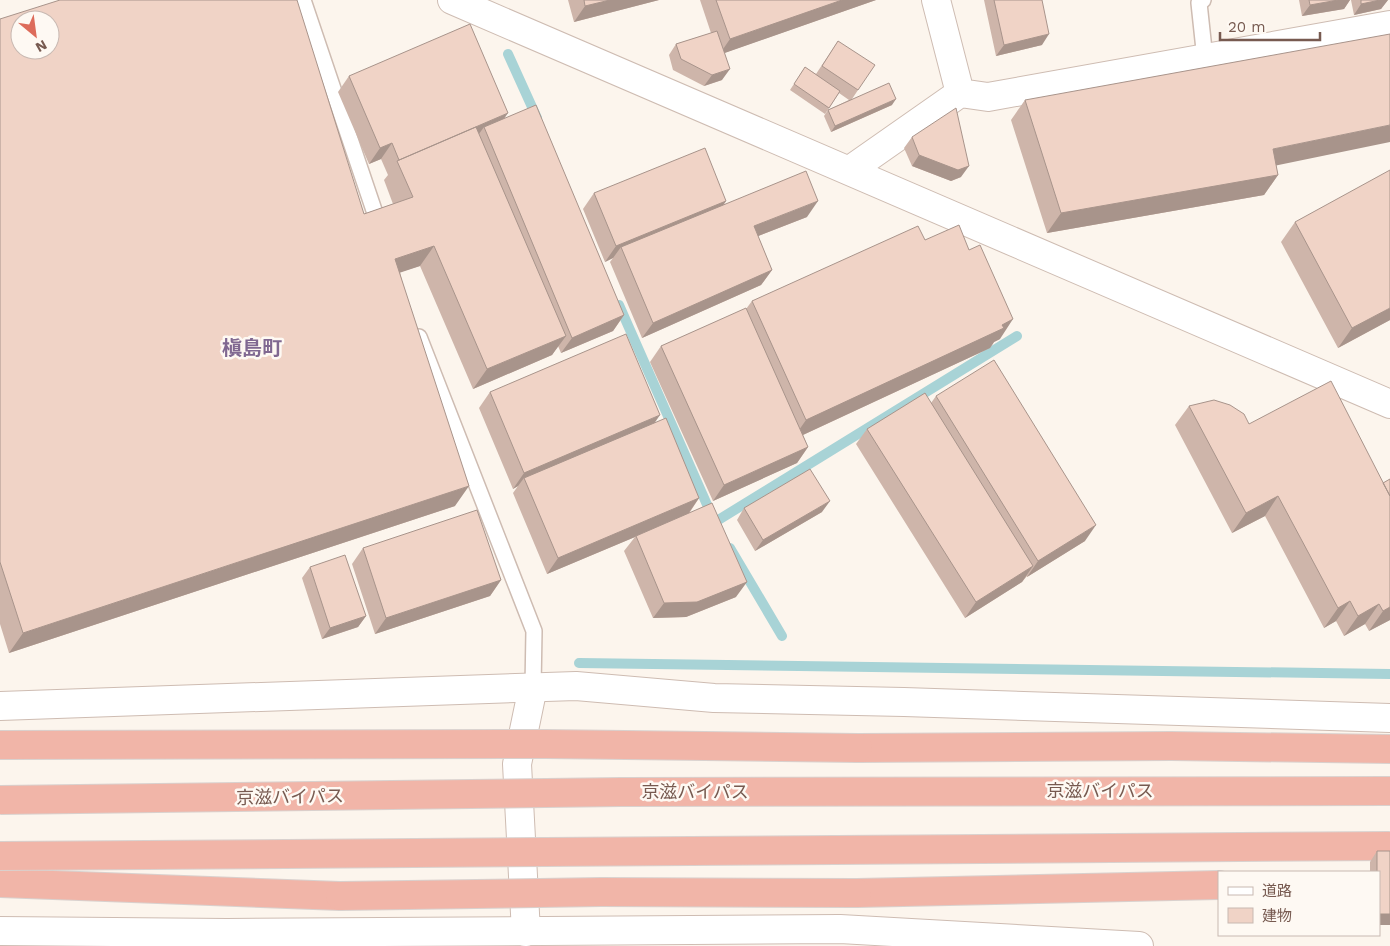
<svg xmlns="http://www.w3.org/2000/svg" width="1390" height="946" font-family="'Work Sans','Noto Sans JP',sans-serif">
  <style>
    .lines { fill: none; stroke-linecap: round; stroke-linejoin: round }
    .stream { stroke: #a8d3d6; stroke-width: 10 }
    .service-casing { stroke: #cebcb2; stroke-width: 18 }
    .minor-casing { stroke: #cebcb2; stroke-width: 30 }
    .tertiary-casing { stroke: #cebcb2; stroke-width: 30 }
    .motorway-casing { stroke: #d9d1ce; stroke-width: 30 }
    .service { stroke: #fff; stroke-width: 15 }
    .minor { stroke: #fff; stroke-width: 28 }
    .tertiary { stroke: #fff; stroke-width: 28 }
    .motorway { stroke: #f1b5a8; stroke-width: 28 }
    .motorway-bridge-casing { stroke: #d9d1ce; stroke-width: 30; stroke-linecap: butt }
    .motorway-bridge { stroke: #f1b5a8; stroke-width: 28 }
    .wall { fill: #ceb5aa }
    .shaded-wall { fill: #a8948b }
    .building { fill: #f0d3c6; stroke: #a8948b; fill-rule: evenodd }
    .labels { text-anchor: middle; stroke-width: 5; stroke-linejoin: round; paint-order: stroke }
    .street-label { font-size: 18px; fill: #775a50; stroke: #fef9f3 }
    .quarter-label { font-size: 20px; font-weight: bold; fill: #806891; stroke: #fef9f3 }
  </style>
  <rect width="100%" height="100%" fill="#fcf5ed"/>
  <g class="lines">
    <path class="stream" d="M508,54L537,118
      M619,305L712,516
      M715,522L1017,336
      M730,548L782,636
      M579,663L1390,674"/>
    <g class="service-casing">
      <path id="service" d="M303,0L380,228
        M1203,0L1199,3L1205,59
        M419,337L534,631L533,687"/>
    </g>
    <g class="minor-casing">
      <path id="minor" d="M936,0L960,93
        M850,170L960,93L988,97L1390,25
        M526,932L517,764L533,687"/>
    </g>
    <g class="tertiary-casing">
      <path id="tertiary" d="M452,0L1390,404
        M0,706L576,686L714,698L904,702L1390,718
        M0,931L227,933L840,929L1139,946"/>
    </g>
    <g class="motorway-casing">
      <path id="motorway" d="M858,748L1171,746L1390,749
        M0,883L340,896
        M857,893L1219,885"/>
    </g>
    <use href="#service" class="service"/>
    <use href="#minor" class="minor"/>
    <use href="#tertiary" class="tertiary"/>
    <use href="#motorway" class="motorway"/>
    <g class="motorway-bridge-casing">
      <path id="motorway-bridge" d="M0,745L546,744L858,748
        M0,800L621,792L1390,791
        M0,856L1390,846
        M340,896L601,892L857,893"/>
    </g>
    <use href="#motorway-bridge" class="motorway-bridge"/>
  </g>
  <path class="wall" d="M568,0H659L574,22Z
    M700,0H876L724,53L722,80L704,86L673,70L669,55L676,44L711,33Z
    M984,0H1042V45L996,56Z
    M1299,0H1350L1344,9L1302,16Z
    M1351,0H1388L1381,9L1354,15Z
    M0,19L364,214L393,204L384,180L388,175L381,159L369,164L338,92L349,76L505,118L624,315L613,331L561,353L558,346L552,355L473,389L420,266L400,272L455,506L9,653L0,624Z
    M838,41L858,90L852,99L892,105L831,132L824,116L828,110L849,100L839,93L825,114L790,90L805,67L816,74Z
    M1025,100L1276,165L1278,175L1264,195L1047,233L1011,120Z
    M912,137L961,177L951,181L912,166L904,148Z
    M594,193L726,201L724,204L807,217L758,236L772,270L761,285L642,338L610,262L613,258L605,262L583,209Z
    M1295,222L1390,320L1338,348L1281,242Z
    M925,240L1000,339L994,342L990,348L803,435L808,447L797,463L713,501L650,362L661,346L746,309L752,301Z
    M490,392L655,422L699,498L690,512L736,597L686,617L653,618L624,551L635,537L547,574L513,493L518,486L513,489L479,408Z
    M936,396L1085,541L1027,577V576L1022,582L965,618L856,444L867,429L931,403Z
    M1189,406L1249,424L1383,483L1390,479V620L1369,631L1365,624L1344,636L1336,621L1324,628L1265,516L1232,533L1175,425Z
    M744,508L822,512L755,551L737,520Z
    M363,548L501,580L490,596L375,634L352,564Z
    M310,567L366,616L358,627L322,639L302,578Z
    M1377,851H1390V925H1379V872H1370V862Z"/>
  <path class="shaded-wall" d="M610,0H659L574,22L585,6Z
    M842,0H876L719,55L730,39Z
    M1338,0H1350L1344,9L1302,16L1310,5Z
    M1380,0H1388L1381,9L1354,15L1361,4Z
    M1049,34L1042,45L996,56L1004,45Z
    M730,69L722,80L704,86L712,75Z
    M896,99L892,105L831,132L835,126Z
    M508,113L497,129L484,127L476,138L398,161Z
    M1390,125V142L1259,169L1273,149Z
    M392,143L381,159L369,164L380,148Z
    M919,155L969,166L961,177L951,181L912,166Z
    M1278,175L1264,195L1047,233L1061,213Z
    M726,201L715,217L621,247L613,258L605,262L616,246Z
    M818,201L807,217L743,242L754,226Z
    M434,246L420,266L381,279L395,259Z
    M772,270L761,285L642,338L653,323Z
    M1390,308V320L1338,348L1352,328Z
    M624,315L613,331L561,353L572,338Z
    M1013,319L1000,339L994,342L990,348L792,440L806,420Z
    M566,336L552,355L473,389L487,369Z
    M660,415L649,431L524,478L518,486L513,489L524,473Z
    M808,447L797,463L713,501L724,485Z
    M469,486L455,506L9,653L23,633Z
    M1278,496L1265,516L1232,533L1246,513Z
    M699,498L688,514L636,536L635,537L547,574L558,558Z
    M830,501L822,512L755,551L763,540Z
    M1096,525L1085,541L1027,577L1038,561Z
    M1033,566L1022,582L965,618L976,602Z
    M501,580L490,596L375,634L386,618Z
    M747,582L736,597L686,617L653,618L664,603Z
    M1350,601L1336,621L1324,628L1338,608Z
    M1379,604L1365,624L1344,636L1358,616Z
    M1390,607V620L1369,631L1383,611Z
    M366,616L358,627L322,639L330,628Z
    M1379,914H1390V925H1379Z"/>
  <path class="building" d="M60,0H297L364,214L413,197L397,161L476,127L566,336L487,369L434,246L395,259L469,486L23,633L0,562V19ZM20,20H50V50H20Z
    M584,0H610L585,6Z
    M716,0H842L730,39Z
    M994,0H1042L1049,34L1004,45Z
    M1309,0H1338L1310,5Z
    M1361,0H1380L1361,4Z
    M470,24L508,113L399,160L392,143L380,148L349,76Z
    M717,31L730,69L712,75L681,59L676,44Z
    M1390,34V125L1273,149L1278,175L1061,213L1025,100Z
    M838,41L875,65L858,90L822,66Z
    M805,67L840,91L829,108L794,84Z
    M889,83L896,99L835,126L828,110Z
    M536,105L624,315L572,338L484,127Z
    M956,108L969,166L958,170L919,155L912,137Z
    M705,148L726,201L616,246L594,193Z
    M1390,170V308L1352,328L1295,222Z
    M806,171L818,201L754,226L772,270L653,323L621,247Z
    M959,225L969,250L980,245L1013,319L1002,325L1004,328L806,420L752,301L918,226L925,240Z
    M746,308L808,447L724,485L661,346Z
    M626,334L660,415L524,473L490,392Z
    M994,360L1096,525L1038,561L936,396Z
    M1331,381L1390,496V607L1383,611L1379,604L1358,616L1350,601L1338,608L1278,496L1246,513L1189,406L1214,400L1230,405L1244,414L1249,424Z
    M925,393L1033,566L976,602L867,429Z
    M666,418L699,498L558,558L524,478Z
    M810,469L830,501L763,540L744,508Z
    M1390,479V496L1383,483Z
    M712,503L747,582L697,602L664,603L636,536Z
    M477,510L501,580L386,618L363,548Z
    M345,555L366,616L330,628L310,567Z
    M1377,851H1390V914H1379V872H1377Z"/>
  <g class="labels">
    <g class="street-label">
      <text x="1100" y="797">京滋バイパス</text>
      <text x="695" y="798">京滋バイパス</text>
      <text transform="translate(290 797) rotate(-1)" y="6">京滋バイパス</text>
    </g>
    <g class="quarter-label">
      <text x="252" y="355">槇島町</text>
    </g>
  </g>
  <rect x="1218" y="871" width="162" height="65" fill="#fef9f3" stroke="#c8b9b2"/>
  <rect x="1228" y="887" width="25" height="8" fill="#ffffff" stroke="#c8b9b2"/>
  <text x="1262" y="896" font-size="15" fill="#775a50">道路</text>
  <rect x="1228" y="908" width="25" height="15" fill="#f0d3c6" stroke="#c8b9b2"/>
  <text x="1262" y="921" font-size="15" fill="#775a50">建物</text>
  <g transform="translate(35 35) rotate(151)"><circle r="24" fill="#fef9f3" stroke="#c8b9b2"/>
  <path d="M0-4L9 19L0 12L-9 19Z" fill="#dd6c5b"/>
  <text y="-8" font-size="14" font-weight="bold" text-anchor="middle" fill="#775a50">N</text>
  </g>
  <path d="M1220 32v8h100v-8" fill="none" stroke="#775a50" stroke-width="2.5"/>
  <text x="1228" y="32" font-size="15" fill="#775a50" stroke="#fef9f3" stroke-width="4" paint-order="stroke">20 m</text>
</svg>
